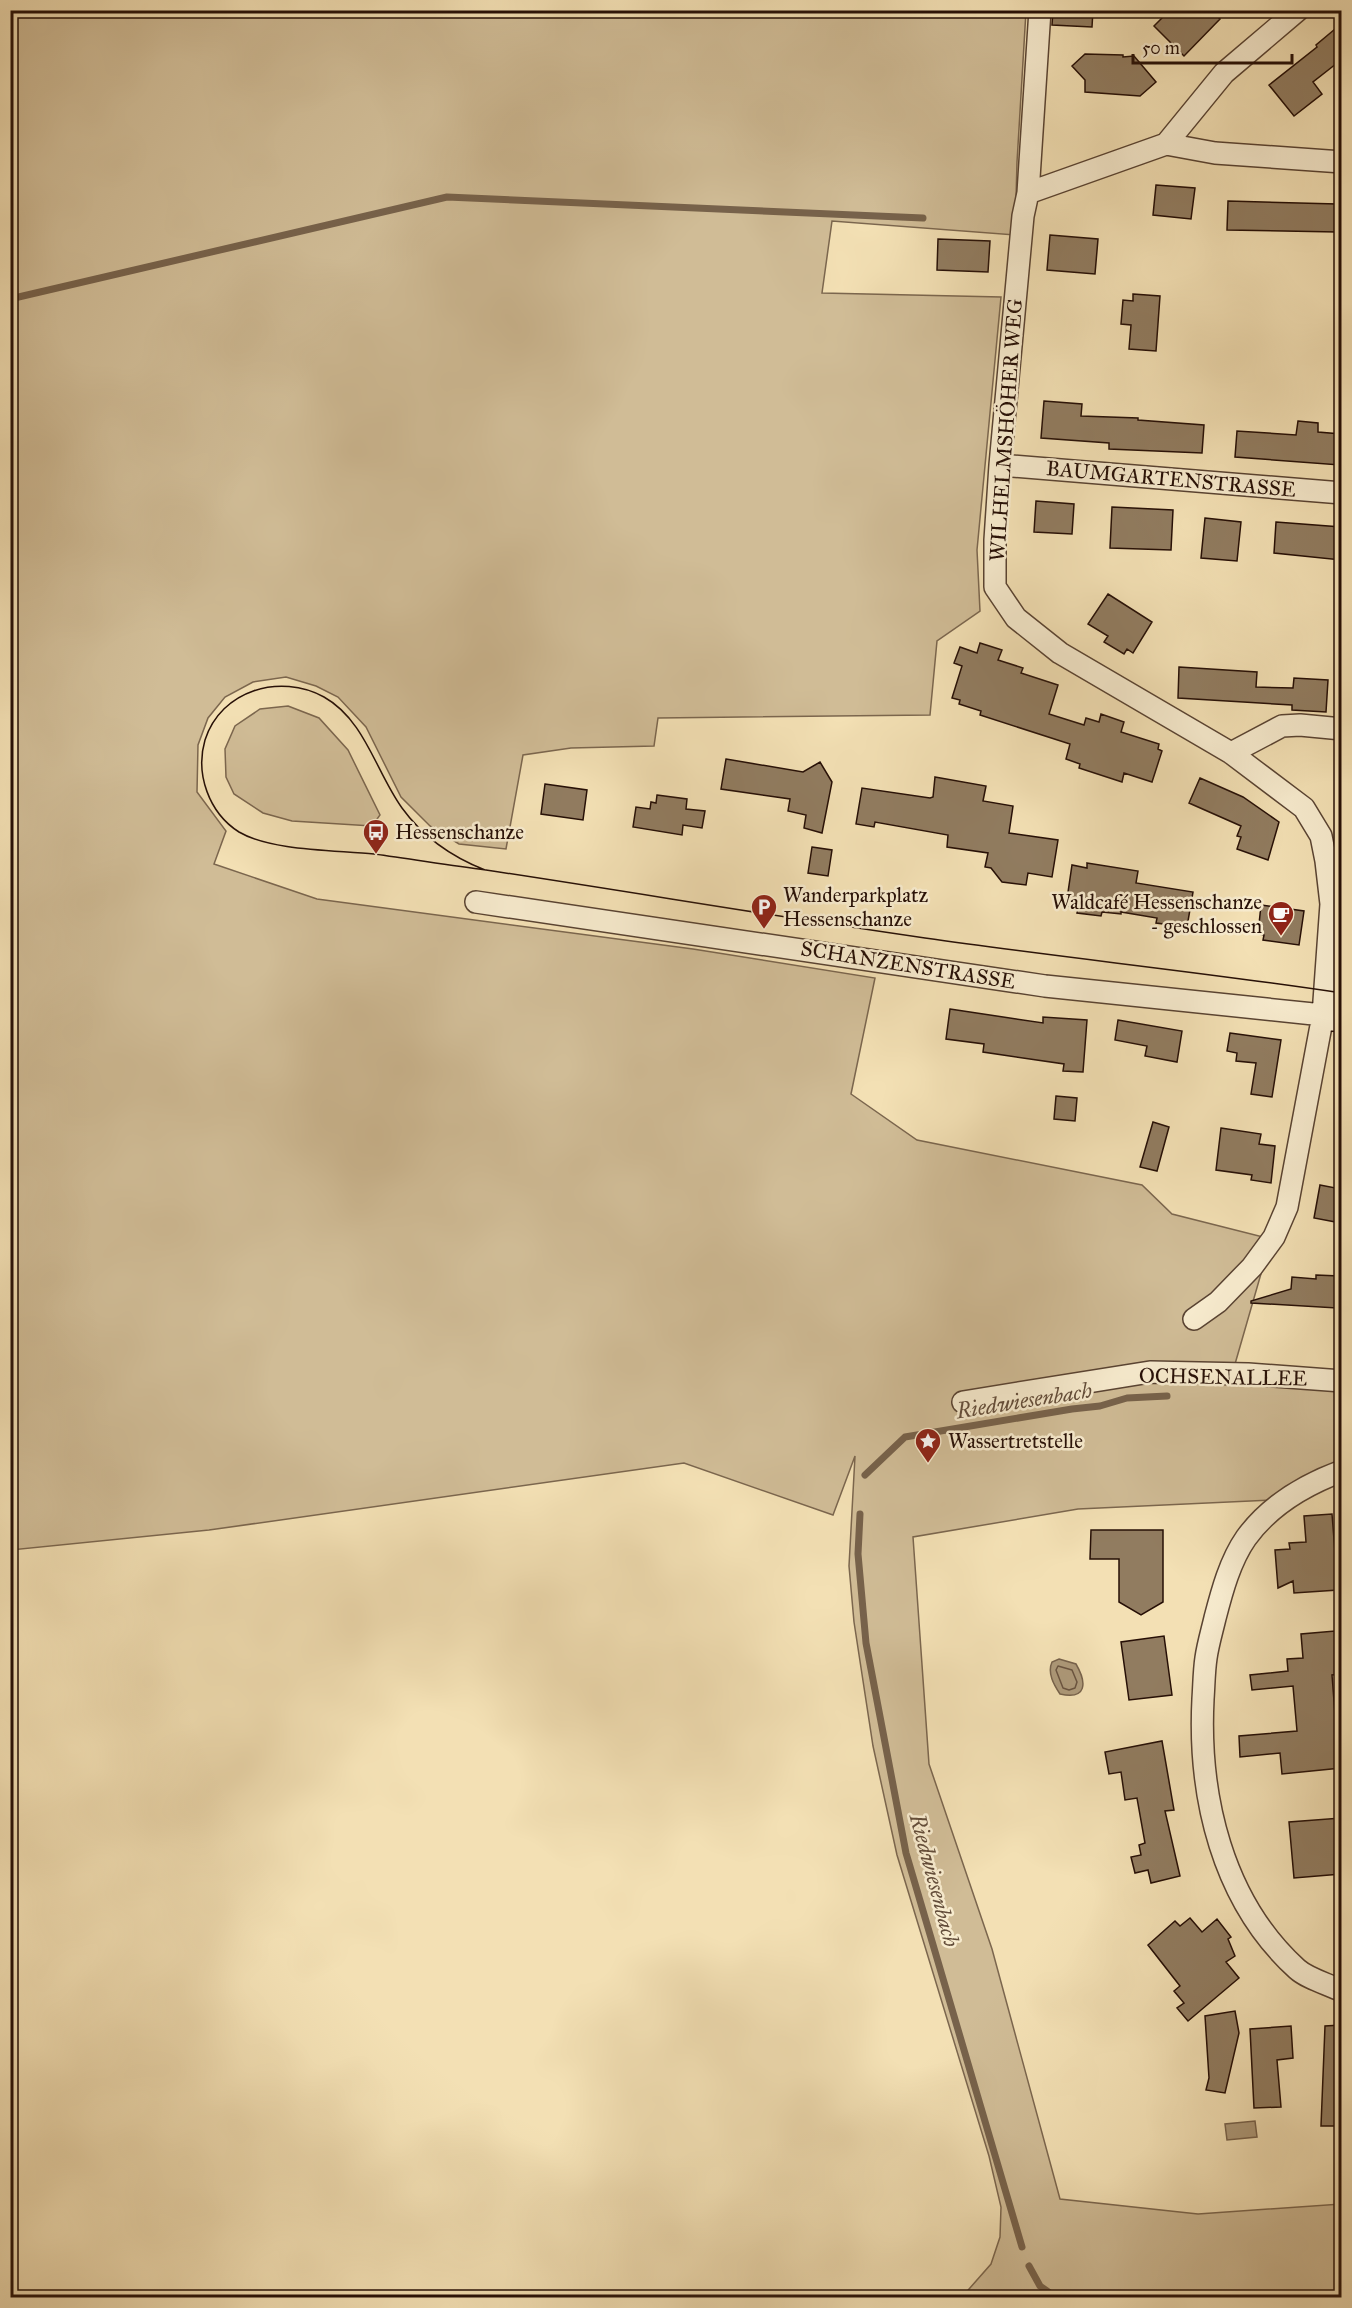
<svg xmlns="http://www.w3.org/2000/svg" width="1352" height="2308" font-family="'IM FELL Great Primer',serif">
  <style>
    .green { fill: #d0bc96; stroke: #7b664e; stroke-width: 1.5 }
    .water { fill: #ad9979; stroke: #77624b; stroke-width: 1.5 }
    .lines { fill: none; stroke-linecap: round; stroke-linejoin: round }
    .shore { stroke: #6a5440; stroke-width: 1.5 }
    .stream { stroke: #77624b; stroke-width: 7 }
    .building { fill: #917c60; stroke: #260f06; stroke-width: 1.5 }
    .street-casing { stroke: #594332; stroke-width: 24 }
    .secondary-casing { stroke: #260f06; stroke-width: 33 }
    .street { stroke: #f7ebce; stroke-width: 21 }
    .secondary { stroke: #f7ebce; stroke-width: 30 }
    .tram { stroke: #260f06; stroke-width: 1.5 }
    .labels { text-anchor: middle; stroke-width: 5; stroke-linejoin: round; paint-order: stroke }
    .street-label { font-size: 21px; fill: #260f06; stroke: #f7ebce }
    .poi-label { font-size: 21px; fill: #260f06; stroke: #f7ebce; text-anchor: start }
    .water-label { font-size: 22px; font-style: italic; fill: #634d3a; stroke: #f7ebce }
  </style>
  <rect width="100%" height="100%" fill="#f3e0b4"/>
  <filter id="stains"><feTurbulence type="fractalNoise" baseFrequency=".00333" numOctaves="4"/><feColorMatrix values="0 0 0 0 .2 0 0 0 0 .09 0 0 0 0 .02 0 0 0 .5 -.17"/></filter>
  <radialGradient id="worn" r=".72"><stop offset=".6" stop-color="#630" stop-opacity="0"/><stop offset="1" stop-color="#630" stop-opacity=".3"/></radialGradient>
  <path class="green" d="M11,11H1026L1017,162L1015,235L832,221L822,293L1001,297L977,550L980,611L937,641L930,715L658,718L654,746L571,748L523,755L506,849L459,844L430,826L401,797L366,727L338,697L316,686L286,677L253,682L225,697L208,718L198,745L197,792L226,831L214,864L317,899L693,949L875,978L851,1094L917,1140L1142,1185L1172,1214L1271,1239L1233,1371L1341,1387V1462L1274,1500L1078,1509L913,1537L929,1764L992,1949L1060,2199L1198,2214L1341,2204V2297H962L991,2264L1000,2237L1001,2207L989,2156L897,1855L873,1746L854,1622L849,1566L855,1456L833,1515L684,1463L209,1530L11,1550Z
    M288,706L319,718L348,750L380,815L372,826L292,821L263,813L234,794L226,777L225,749L235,726L260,709Z"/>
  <path class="water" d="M1059,1659L1076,1664C1087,1683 1087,1700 1060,1694C1054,1685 1047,1673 1052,1662Z
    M1255,2121L1257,2137L1227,2140L1225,2124Z"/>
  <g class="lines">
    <path class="shore" d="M1058,1666L1072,1670L1077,1682L1075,1688L1069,1690L1063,1688L1056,1670Z"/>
    <path class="stream" d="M10,299L447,197L923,218
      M865,1475L905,1437L1072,1409L1100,1406L1127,1398L1167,1396
      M860,1514L858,1554L866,1643L906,1853L1022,2247
      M1029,2266L1040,2286L1057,2298"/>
  </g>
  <path class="building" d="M1053,10H1093L1092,27L1052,25Z
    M1170,10H1211L1220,19L1184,56L1154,26Z
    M1341,24V60L1313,82L1322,94L1294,116L1269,85L1317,47L1316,45Z
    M1085,54L1123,55V57L1134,56L1156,82L1140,96L1085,92V80L1072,66Z
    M1156,185L1195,188L1191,219L1153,215Z
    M1228,201L1337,204V232L1227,230Z
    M1050,235L1098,239L1095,274L1047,270Z
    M938,239L990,241L988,272L937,270Z
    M1133,294L1160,296L1156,351L1129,349L1131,325L1121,324L1123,300L1133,301Z
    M1044,401L1082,404L1081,416L1138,418V420L1204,425L1202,453L1109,449V443L1041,438Z
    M1298,421L1318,423V432L1341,434L1340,465L1235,457L1237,431L1296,435Z
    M1036,501L1074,504L1072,534L1034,532Z
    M1112,507L1173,510L1171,550L1110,548Z
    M1205,518L1241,522L1237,561L1201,558Z
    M1276,522L1341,527V560L1274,553Z
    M1108,594L1152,622L1133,653L1127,649L1124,654L1104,642L1108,636L1088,624Z
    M980,643L1002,650L998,660L1023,668L1021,673L1058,685L1049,714L1084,725L1086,718L1099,722L1101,714L1124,722L1121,732L1159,744L1158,749L1162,751L1152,782L1124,773L1122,782L1079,768L1080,764L1066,759L1070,744L980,715L981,711L959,704L960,700L952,698L962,666L954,663L960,647L977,653Z
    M1179,667L1257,672L1256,687L1293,688L1294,678L1328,680L1326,712L1292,710V705L1178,698Z
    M726,759L803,772L820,762L832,782L822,833L804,828L806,815L788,811L790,799L721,789Z
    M935,777L986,786L983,801L1013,806L1009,833L1058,840L1052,877L1028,873L1026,885L1002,882L991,868L985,867L988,853L947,847L948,835L875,822L874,827L856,824L862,788L930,798L933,797Z
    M1200,778L1243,797L1279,822L1268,860L1237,849L1241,837L1237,836L1241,826L1189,803Z
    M545,784L587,790L583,820L541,814Z
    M657,795L687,799L686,809L705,811L702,828L683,825L682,835L633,827L636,807L650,809L651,802L656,803Z
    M812,847L832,850L828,876L808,873Z
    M1087,863L1138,871L1136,883L1193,892L1187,927L1156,923L1157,918L1121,912V914L1102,912L1101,916L1077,913L1078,908L1066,906L1072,865L1087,868Z
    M1261,905L1304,911L1299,945L1263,940L1264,935L1258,934Z
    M950,1009L1043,1023V1017L1087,1020L1083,1072L1063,1071L1064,1064L983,1052L984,1044L946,1039Z
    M1118,1020L1182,1031L1177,1062L1145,1056L1147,1046L1115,1040Z
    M1230,1033L1281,1040L1272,1097L1251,1094L1256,1063L1236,1061L1237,1053L1227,1051Z
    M1056,1096L1077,1098L1075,1121L1054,1119Z
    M1153,1122L1169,1127L1157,1171L1140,1167Z
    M1221,1128L1261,1134L1259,1144L1275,1146L1271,1183L1251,1180L1252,1175L1216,1170Z
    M1320,1185L1341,1189V1223L1314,1218Z
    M1316,1275L1339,1276L1337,1308L1251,1303V1301L1291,1289L1292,1277L1316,1279Z
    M1332,1514L1338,1590L1294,1593L1293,1581L1278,1588L1275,1550L1290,1549L1289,1543L1306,1542L1304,1516Z
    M1091,1530H1163V1602L1141,1615L1119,1602V1559H1090Z
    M1335,1631L1337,1648H1341V1674L1332,1675L1336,1727L1341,1726V1768L1282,1774L1280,1753L1240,1757L1239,1736L1297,1731L1293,1686L1252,1690L1250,1675L1288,1671L1287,1659L1303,1658L1301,1634Z
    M1164,1636L1172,1695L1129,1700L1121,1642Z
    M1162,1741L1174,1810L1165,1811L1180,1876L1151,1883L1148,1870L1135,1873L1131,1857L1141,1855L1139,1845L1145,1843L1137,1798L1125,1800L1121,1772L1109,1774L1105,1752Z
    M1341,1818V1874L1294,1878L1289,1822Z
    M1190,1918L1202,1932L1217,1919L1231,1937L1228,1939L1235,1956L1226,1962L1239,1978L1188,2021L1177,2008L1184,2003L1174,1991L1180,1986L1148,1945L1175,1921L1180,1926Z
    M1235,2011L1239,2033L1225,2093L1206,2090L1209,2078L1205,2016Z
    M1341,2025V2126H1321L1325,2026Z
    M1291,2026L1293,2058L1277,2060L1281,2107L1254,2108L1250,2029Z"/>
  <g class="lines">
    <g class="street-casing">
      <path id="street" d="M1040,10L1028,193L1023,216L1000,465L995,540V587L1016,618L1060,653L1231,753L1304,808L1321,836L1326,861L1331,904L1323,1015L1287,1207L1274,1237L1252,1267L1218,1302L1194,1319
        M1166,144L1215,153L1342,162
        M1028,193L1166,144L1224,73L1298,10
        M1000,465L1342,493
        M1231,753L1282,726L1300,725L1342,729
        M476,902L1045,986L1323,1015
        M963,1402L1150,1372L1248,1374L1342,1381
        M1342,1471C1304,1485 1270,1505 1246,1538C1230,1561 1222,1591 1215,1618C1212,1631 1208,1644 1206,1658C1204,1671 1204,1685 1203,1699C1198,1796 1222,1901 1297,1969C1308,1979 1328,1984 1342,1991"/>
    </g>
    <g class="secondary-casing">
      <path id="secondary" d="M1323,1015L1342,1016"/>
    </g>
    <use href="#street" class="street"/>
    <use href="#secondary" class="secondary"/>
    <path class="tram" d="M485,870C452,857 423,837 402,808C376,772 365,720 324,697C280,673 221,690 205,740C195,774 209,813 239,832C271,851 336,850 374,854C411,859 448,865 486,870C632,892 778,917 925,938C1064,958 1203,972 1342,993"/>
  </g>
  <defs>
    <g id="bus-pin" transform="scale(1.35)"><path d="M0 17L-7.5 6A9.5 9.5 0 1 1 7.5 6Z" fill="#8f2418" stroke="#f7ebce"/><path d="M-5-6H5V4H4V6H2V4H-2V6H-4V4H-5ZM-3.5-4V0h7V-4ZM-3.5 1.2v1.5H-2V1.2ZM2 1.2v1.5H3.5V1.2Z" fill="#fff"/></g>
    <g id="parking-pin" transform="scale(1.35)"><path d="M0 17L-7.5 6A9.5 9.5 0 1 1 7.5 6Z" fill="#8f2418" stroke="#f7ebce"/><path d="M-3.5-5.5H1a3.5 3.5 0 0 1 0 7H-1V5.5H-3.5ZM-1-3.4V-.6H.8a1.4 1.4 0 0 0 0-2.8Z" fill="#fff"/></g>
    <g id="cafe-pin" transform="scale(1.35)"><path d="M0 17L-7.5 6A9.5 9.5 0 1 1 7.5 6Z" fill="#8f2418" stroke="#f7ebce"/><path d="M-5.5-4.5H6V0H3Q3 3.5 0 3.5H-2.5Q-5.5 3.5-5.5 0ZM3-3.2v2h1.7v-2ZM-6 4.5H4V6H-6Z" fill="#fff"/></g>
    <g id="sight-pin" transform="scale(1.35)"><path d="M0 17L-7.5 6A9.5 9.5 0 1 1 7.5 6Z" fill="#8f2418" stroke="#f7ebce"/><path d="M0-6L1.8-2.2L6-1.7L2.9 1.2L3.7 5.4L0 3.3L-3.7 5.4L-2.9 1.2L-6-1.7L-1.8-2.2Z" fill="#fff"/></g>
  </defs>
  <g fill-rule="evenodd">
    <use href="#bus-pin" x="376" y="832"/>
    <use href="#parking-pin" x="764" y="907"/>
    <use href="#cafe-pin" x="1281" y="914"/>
    <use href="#sight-pin" x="928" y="1441"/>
  </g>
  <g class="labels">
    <g class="street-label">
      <text transform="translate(1006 430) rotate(-86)" y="7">WILHELMSHÖHER WEG</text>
      <text transform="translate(1171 479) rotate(5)" y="7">BAUMGARTENSTRASSE</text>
      <text transform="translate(908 965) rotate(9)" y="7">SCHANZENSTRASSE</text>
      <text transform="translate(1223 1377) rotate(1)" y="7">OCHSENALLEE</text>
    </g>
    <g class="poi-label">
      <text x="395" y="839">Hessenschanze</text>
      <text x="783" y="902">Wanderparkplatz<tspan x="783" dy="24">Hessenschanze</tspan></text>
      <text x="1262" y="909" text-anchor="end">Waldcafé Hessenschanze<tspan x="1262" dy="24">- geschlossen</tspan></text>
      <text x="948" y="1448">Wassertretstelle</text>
    </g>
    <g class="water-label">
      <text transform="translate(1024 1400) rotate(-9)" y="8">Riedwiesenbach</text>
      <text transform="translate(935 1880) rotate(75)" y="8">Riedwiesenbach</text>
    </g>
  </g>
  <rect width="1352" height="2308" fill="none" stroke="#f3e0b4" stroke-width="36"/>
  <rect x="12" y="12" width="1328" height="2284" fill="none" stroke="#260f06" stroke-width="3"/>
  <rect x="18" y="18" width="1316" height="2272" fill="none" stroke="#260f06" stroke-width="1.5"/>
  <path d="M1133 54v9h159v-9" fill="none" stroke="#260f06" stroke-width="3"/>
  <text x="1142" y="54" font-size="18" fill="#260f06" stroke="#f7ebce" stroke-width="4.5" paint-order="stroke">50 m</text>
  <rect width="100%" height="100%" filter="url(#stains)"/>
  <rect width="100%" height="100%" fill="url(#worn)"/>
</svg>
